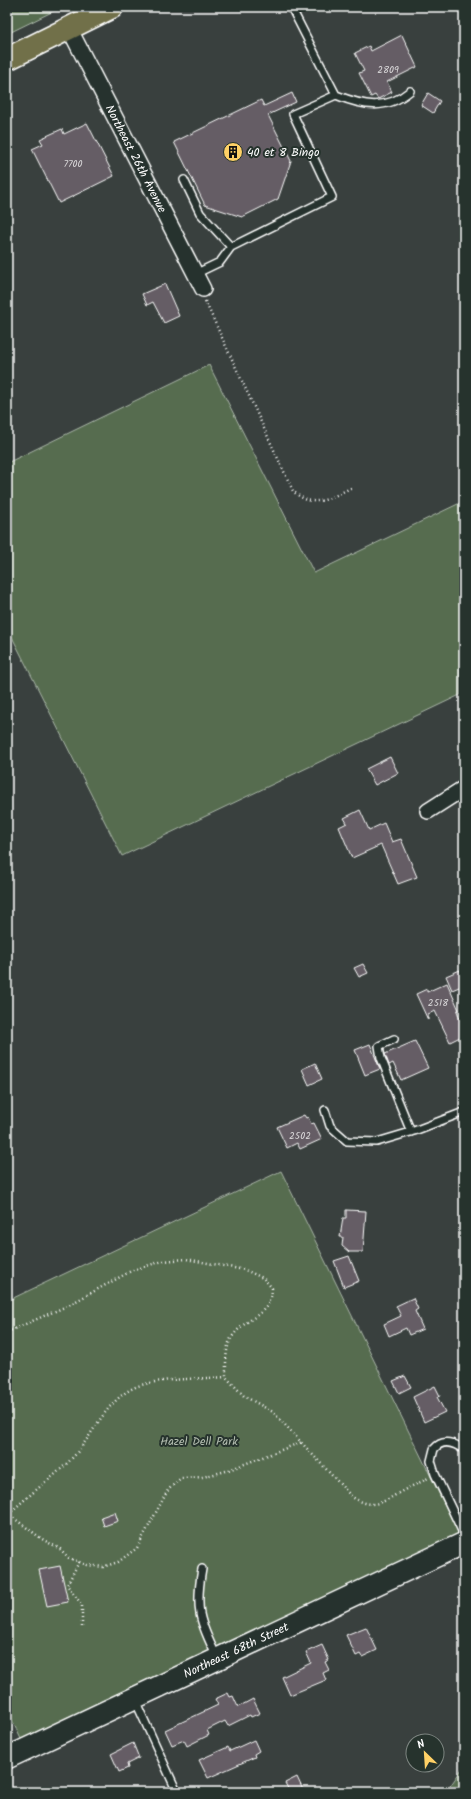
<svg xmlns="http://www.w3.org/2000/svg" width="471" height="1799" font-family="Kalam,sans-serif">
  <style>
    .green { fill: #566c50; stroke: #aab6a8 }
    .building { fill: #655d65; stroke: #fff }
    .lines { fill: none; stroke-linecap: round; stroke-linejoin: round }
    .lane-casing { stroke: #fff; stroke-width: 10 }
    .street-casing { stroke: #fff; stroke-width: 18 }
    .secondary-casing { stroke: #fff; stroke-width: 24 }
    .primary-casing { stroke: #fff; stroke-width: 25 }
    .path { stroke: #fff; stroke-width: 2.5; stroke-dasharray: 1 3; stroke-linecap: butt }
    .lane { stroke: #26332d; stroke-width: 7 }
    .street { stroke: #26332d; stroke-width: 15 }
    .secondary { stroke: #26332d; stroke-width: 21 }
    .primary { stroke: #71704a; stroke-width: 22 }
    .labels { text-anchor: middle; stroke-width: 4; stroke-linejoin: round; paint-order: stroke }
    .number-label { font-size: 10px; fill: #d8d6d8 }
    .poi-label { font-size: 12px; fill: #fff; stroke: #26332d; text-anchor: start }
    .street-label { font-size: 12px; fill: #fff; stroke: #26332d }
    .park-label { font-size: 12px; fill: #b3bdb0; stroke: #26332d }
  </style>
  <rect width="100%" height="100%" fill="#39403e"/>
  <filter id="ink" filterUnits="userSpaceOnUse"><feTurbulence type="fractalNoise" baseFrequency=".025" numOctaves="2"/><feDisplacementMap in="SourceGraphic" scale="8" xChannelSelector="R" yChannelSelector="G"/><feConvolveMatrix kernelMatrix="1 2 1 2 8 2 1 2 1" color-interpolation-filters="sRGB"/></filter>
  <g filter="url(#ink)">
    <path class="green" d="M7,7H62L7,34Z
      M209,365L314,573L460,503V695L122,856L7,627V463Z
      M281,1171L459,1534L21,1739L7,1710V1301Z
      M464,1766V1792H446Z"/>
    <path class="building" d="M402,35L417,67L387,82L392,92L378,99L375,95L371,97L359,73L364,71L355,53L369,46L371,51Z
      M292,93L296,102L268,115L291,161L278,199L242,217L205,205L174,142L261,100L264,106Z
      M428,93L440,101L433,113L421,105Z
      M87,123L114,176L59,203L32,149L43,144L40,139L62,129L64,134Z
      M165,284L179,316L164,323L153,302L147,305L142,294Z
      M390,757L398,773L375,785L366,769Z
      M360,810L369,830L384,823L392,842L401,839L417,877L398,884L381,845L352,858L339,827L347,823L344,818Z
      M363,964L368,973L359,977L354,968Z
      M460,970L464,985L452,990L446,976Z
      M447,983L459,1010L457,1011L464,1030V1035L450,1042L435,1011L428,1014V1020L416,994L427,989V992Z
      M415,1041L428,1068L401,1080L393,1063L389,1065L385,1054Z
      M370,1044L380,1069L365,1075L355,1050Z
      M315,1063L322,1079L309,1085L302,1069Z
      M304,1115L306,1118L308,1117L311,1124L314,1123L322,1139L300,1149L297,1143L287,1148L277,1127Z
      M346,1210L366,1211L363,1252H349L342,1246L343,1237H340L343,1218H346Z
      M349,1256L359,1281L344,1287L334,1261Z
      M413,1298L418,1309L415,1311L423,1329L409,1335L406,1328L389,1336L384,1324L401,1316L396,1306Z
      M405,1376L411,1387L399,1393L393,1381Z
      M435,1386L440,1396L437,1397L445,1412L424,1422L413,1397Z
      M115,1512L118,1521L104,1526L101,1517Z
      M60,1566L68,1602L47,1606L39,1570Z
      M366,1627L377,1650L362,1657L360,1654L356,1656L346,1635Z
      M322,1645L329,1660L325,1662L329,1670L323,1673L326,1680L290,1695L282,1677L311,1663L306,1652Z
      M228,1693L230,1697L233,1696L238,1707L253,1699L260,1713L251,1717L250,1715L228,1726L225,1721L207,1730L209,1735L187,1746L184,1740L172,1745L165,1730L218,1705L215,1699Z
      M254,1740L259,1751L254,1754L255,1757L208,1778L199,1760L228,1747L230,1751Z
      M133,1743L139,1758L127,1764L128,1768L119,1772L111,1754Z
      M297,1777L304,1792H290L285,1783Z"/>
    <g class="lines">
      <g class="lane-casing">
        <path id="lane" d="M293,7L292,9L336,95
          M184,180L200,213L231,247
          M195,274L220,262L231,247L332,197L293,114L336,95C363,106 386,111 410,91
          M394,1039L379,1046L381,1058L411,1132
          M325,1110L330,1126L347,1141L377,1142L414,1131L464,1112
          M464,1450C455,1443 443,1438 434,1449L431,1461L435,1474L464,1535
          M202,1569C195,1609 199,1621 217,1657
          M135,1700L177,1792"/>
      </g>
      <g class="street-casing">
        <g id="street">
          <path id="s1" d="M69,28L203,289"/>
          <path d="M428,811L464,788"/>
        </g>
      </g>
      <g class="secondary-casing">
        <g id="secondary">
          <path id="s2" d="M7,1758L464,1543"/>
        </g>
      </g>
      <g class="primary-casing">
        <path id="primary" d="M7,59L112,7"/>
      </g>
      <path class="path" d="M205,301L293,491C314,511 331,497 353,487
        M7,1332L67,1306L133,1270L163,1261L186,1259L245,1270L263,1278L272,1288C272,1316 246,1316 232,1337C225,1347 226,1364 226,1377L244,1396L273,1412L352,1497C371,1508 379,1505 397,1494C407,1488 418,1484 428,1478
        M7,1513L42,1539L60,1549L69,1558L87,1565L103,1567L118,1562L137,1548L168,1490L181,1478L203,1477L226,1471L302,1442
        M9,1514C30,1493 55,1477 75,1455C95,1432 107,1398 138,1386C162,1378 200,1379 226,1377
        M79,1562L67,1585L82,1605V1627"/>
      <use href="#lane" class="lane"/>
      <use href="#street" class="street"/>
      <use href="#secondary" class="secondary"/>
      <use href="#primary" class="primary"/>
    </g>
  </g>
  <defs>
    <g id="building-disc" transform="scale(1)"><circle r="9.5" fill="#ffd166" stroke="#26332d"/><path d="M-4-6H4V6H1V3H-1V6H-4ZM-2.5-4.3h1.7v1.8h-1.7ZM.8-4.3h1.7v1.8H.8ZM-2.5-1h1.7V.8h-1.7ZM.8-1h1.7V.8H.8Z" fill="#111"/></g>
  </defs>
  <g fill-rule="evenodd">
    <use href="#building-disc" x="233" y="152"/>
  </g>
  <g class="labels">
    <g class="number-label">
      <text x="388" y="73">2809</text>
      <text x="73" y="167">7700</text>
      <text x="438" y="1006">2518</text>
      <text x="300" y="1139">2502</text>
    </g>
    <g class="poi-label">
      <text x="247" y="156">40 et 8 Bingo</text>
    </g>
    <g class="street-label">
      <text dy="4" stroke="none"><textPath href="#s1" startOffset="147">Northeast 26th Avenue</textPath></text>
      <text dy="4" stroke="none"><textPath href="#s2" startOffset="253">Northeast 68th Street</textPath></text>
    </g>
    <g class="park-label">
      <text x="199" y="1445">Hazel Dell Park</text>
    </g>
  </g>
  <rect width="471" height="1799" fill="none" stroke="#26332d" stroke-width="24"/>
  <rect x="12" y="12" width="447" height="1775" fill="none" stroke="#fff" stroke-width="1.5" filter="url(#ink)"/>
  <g transform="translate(425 1753) rotate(335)"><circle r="19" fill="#26332d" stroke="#7d8581"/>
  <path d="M0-3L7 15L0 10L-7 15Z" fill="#ffd166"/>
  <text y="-6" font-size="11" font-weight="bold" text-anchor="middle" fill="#ffffff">N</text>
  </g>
</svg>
